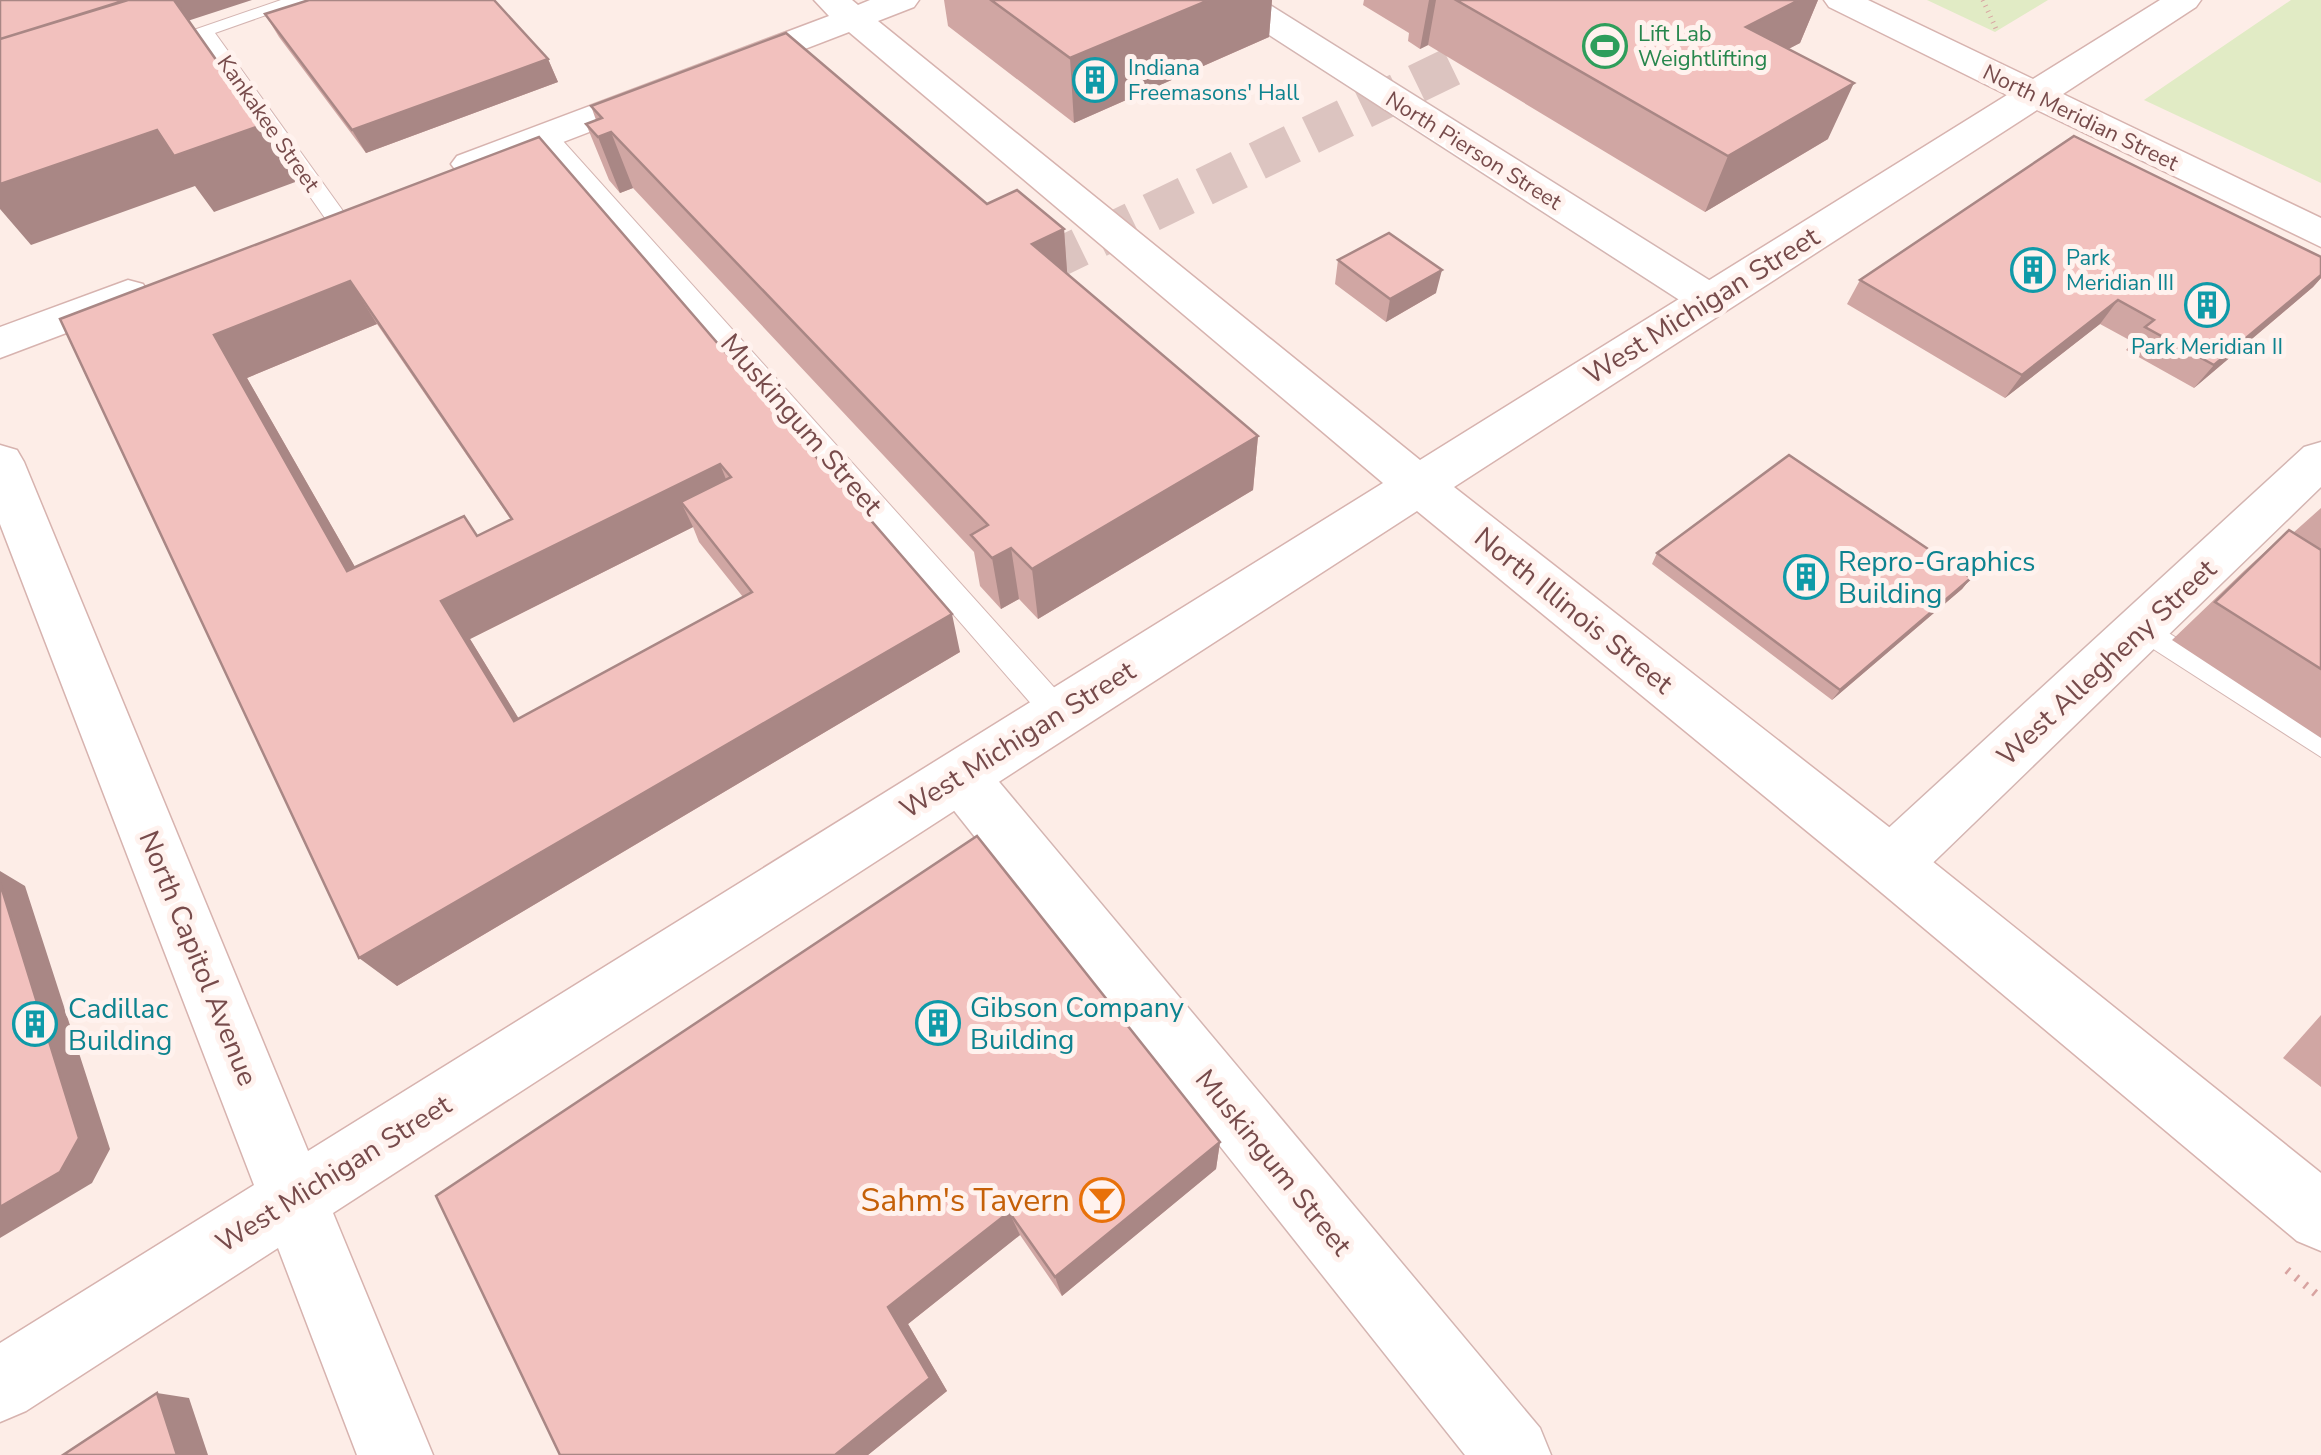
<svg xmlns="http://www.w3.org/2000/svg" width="2321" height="1455" font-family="'Nunito Sans',sans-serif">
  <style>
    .green { fill: #e1ebc5 }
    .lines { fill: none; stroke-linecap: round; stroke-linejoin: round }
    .street-tunnel { stroke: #dcc4c0; stroke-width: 39; stroke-dasharray: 39 20; stroke-linecap: butt }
    .lane-casing { stroke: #d4b5b2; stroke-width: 2 }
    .street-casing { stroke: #d4b5b2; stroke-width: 3 }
    .secondary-casing { stroke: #d7b3af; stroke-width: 3 }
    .path-far1 { stroke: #d8a3a1; stroke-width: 5; stroke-dasharray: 1 5; stroke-linecap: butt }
    .path { stroke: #d8a3a1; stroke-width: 8; stroke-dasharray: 2.5 9; stroke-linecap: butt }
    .lane { fill: #fff; fill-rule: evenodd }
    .street { fill: #fff; fill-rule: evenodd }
    .secondary { fill: #fff; fill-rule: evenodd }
    .wall { fill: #d0a6a3; fill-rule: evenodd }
    .shaded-wall { fill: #a98785 }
    .building { fill: #f2c1be; stroke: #a98785; stroke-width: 2.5; fill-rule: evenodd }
    .labels { text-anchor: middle; stroke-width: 10; stroke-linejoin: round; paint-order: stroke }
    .far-leisure-label { font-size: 22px; fill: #27864d; stroke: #fff2ee; text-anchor: start }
    .far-culture-label { font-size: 22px; fill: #0d838f; stroke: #fff2ee; text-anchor: start }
    .far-street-label { font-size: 22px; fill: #774b4b; stroke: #fff2ee }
    .street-label { font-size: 28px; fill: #774b4b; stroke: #fff2ee }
    .culture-label { font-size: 28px; fill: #0d838f; stroke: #fff2ee; text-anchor: start }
    .near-food-label { font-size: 32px; fill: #c56008; stroke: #fff2ee; text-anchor: end }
  </style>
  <rect width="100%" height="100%" fill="#fdede7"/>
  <path class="green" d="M1927,0H2048L1995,32Z
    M2291,0H2321V183L2144,100Z"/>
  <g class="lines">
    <path class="street-tunnel" d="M1045,264L1459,63"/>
    <g class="lane-casing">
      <path id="lane" d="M281,0H309L215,33L343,211L346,216L343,221H327L200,39L160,51L150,45Z
        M547,129L554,131L1069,704L1073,713L1069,722L1058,725L1047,722L540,139L537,135Z
        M2143,617L2321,728V757L2133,636L2129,628L2133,620Z"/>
    </g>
    <g class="street-casing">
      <path id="street" d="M1221,0H1262L1725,290L1731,300L1725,310L1710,314L1695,310L1226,7Z
        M2321,442V487L1912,883L1891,890L1870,883L1862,864L1870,845L2304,447Z
        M960,752L980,759L1540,1428L1551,1455H1465L940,793L932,776L940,759Z"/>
    </g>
    <g class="secondary-casing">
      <path id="secondary" d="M814,0H852L858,5L870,0H919L914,7L878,21L1420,460L2007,95L1829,7L1824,0H1868L2033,79L2160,0H2201L2196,7L2063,94L2321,218V247L2037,110L1454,487L1912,845L2321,1173V1251L2297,1241L1870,883L1417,511L333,1213L433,1455H357L278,1248L26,1411L0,1422V1343L254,1185L0,524V445L17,450L24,462L308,1151L1383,483L849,32L485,172L471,176L457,172L451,164L457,156L829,16Z
        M128,280L143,284L149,294L143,304L0,358V327Z"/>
    </g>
    <path class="path-far1" d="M1983,0L1997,31"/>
    <path class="path" d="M2287,1270L2321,1298"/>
    <use href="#lane" class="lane"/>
    <use href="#street" class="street"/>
    <use href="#secondary" class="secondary"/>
  </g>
  <path class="wall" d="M944,0H1272L1269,37L1074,123L948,26Z
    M1364,0H1818L1800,43L1788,49L1828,139L1705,212L1428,45L1420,49L1408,41L1409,33L1363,5Z
    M265,14L548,59L558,82L366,153L279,37Z
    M591,106L987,204L1064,229L1067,274L1258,436L1253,490L1038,619L1019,599L1001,609L980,586L974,552L633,188L620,193L609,180L586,124L596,120Z
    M539,137L960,652L397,986L60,319ZM377,324L511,520L477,536L355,567L247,378ZM693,527L699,542L743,597L519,719L470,639Z
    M2321,257V278L2313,287L2194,388L2126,350L2133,342L2100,324L2005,398L1847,304L1860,280Z
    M1338,260L1436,293L1386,322L1335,284Z
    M2321,508V738L2172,640L2245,570L2289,530L2293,533Z
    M1657,553L1971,578L1962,589L1832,700L1652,564Z
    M977,836L1220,1142L1216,1169L1062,1296L1020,1235L908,1324L947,1391L868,1455Z
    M2321,1015V1087L2283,1058Z"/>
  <path class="shaded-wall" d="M126,0H252L0,82Z
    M1209,0H1272L1269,37L1074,123L1070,58Z
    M1429,0H1436L1428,45L1420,49Z
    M1799,0H1818L1800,43L1724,83L1746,27Z
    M548,59L558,82L366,153L352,130Z
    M1854,83L1828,139L1705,212L1728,156Z
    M262,125L298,181L214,212L195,186L31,245L0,209V184L157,130Z
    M611,132L633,188L620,193L598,137Z
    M1064,229L1068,284L1032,244Z
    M1442,270L1436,293L1386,322L1390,299Z
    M2321,275V278L2313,287L2194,388L2214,365Z
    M350,281L377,324L247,378L379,609L347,571L214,335Z
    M2118,300L2100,324L2005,398L2022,375Z
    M1258,436L1253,490L1038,619L1032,569Z
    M720,464L736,505L681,502L693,527L470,639L542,757L514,721L441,601Z
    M1011,548L1019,599L1001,609L992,558Z
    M1971,578L1962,589L1832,700L1840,690Z
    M952,614L960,652L397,986L359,958Z
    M0,871L25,886L110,1149L92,1183L0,1238Z
    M1220,1142L1216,1169L1062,1296L1055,1277Z
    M1009,1212L1020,1235L908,1324L947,1391L868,1455H835L888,1307Z
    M157,1393L189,1398L208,1455H177Z"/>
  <path class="building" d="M0,0H126L0,39Z
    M128,0H174L262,125L174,156L157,130L0,184V39Z
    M309,0H494L548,59L352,130L265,14Z
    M991,0H1209L1070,58Z
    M1456,0H1799L1746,27L1854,83L1728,156Z
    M786,33L987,204L1017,190L1064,229L1032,244L1258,436L1032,569L1011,548L992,558L971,535L988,525L611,132L598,137L586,124L602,118L591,106Z
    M2074,136L2321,257V275L2214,365L2145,327L2154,320L2118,300L2022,375L1860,280Z
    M539,137L952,614L359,958L60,319ZM350,281L512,519L477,536L464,516L347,571L214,335ZM720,464L731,477L681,502L752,592L514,721L441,601Z
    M1389,233L1442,270L1390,299L1338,260Z
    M1789,455L1971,578L1840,690L1657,553Z
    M2289,530L2321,550V669L2215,602Z
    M977,836L1220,1142L1055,1277L1009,1212L888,1307L930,1378L835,1455H560L436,1196Z
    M0,883L79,1138L60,1172L0,1207Z
    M157,1393L177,1455H63Z"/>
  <defs>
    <g id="stadium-ring" transform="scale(2.25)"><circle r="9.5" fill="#fff2ee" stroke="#2e9e5b" stroke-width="1.5"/><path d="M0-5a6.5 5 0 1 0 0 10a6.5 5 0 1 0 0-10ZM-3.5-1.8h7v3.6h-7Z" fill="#2e9e5b"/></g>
    <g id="building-ring" transform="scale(2.25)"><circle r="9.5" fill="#fff2ee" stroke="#0f9aa8" stroke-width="1.5"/><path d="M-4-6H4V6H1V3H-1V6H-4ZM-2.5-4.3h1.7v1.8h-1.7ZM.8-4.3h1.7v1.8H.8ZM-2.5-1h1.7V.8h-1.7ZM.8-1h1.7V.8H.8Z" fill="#0f9aa8"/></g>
    <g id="bar-ring" transform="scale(2.25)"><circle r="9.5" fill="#fff2ee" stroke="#e8710a" stroke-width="1.5"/><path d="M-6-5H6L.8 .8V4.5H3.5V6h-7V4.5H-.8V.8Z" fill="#e8710a"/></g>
  </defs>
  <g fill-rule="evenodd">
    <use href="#stadium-ring" x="1605" y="46"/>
    <use href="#building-ring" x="1095" y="80"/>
    <use href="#building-ring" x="2033" y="270"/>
    <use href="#building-ring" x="2207" y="305"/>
    <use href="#building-ring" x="1806" y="577"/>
    <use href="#building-ring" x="938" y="1023"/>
    <use href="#building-ring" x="35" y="1024"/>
    <use href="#bar-ring" x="1102" y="1200"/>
  </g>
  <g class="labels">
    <g class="far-leisure-label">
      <text x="1638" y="41">Lift Lab<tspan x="1638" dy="25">Weightlifting</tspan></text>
    </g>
    <g class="far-culture-label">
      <text x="1128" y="75">Indiana<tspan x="1128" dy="25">Freemasons' Hall</tspan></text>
      <text x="2066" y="265">Park<tspan x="2066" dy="25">Meridian III</tspan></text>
      <text x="2207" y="354" text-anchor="middle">Park Meridian II</text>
    </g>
    <g class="far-street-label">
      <text transform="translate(2081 117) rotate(26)" y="8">North Meridian Street</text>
      <text transform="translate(269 123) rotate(55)" y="8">Kankakee Street</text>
      <text transform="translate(1474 150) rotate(32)" y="8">North Pierson Street</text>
    </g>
    <g class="street-label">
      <text transform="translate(1701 305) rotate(-32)" y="10">West Michigan Street</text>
      <text transform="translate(802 424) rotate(49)" y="10">Muskingum Street</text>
      <text transform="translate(1574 610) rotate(39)" y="10">North Illinois Street</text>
      <text transform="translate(2106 662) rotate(-43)" y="10">West Allegheny Street</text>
      <text transform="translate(1017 739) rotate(-32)" y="10">West Michigan Street</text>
      <text transform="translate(199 958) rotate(68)" y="10">North Capitol Avenue</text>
      <text transform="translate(1274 1162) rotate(51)" y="10">Muskingum Street</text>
      <text transform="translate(333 1173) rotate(-32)" y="10">West Michigan Street</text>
    </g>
    <g class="culture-label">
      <text x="1838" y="571">Repro-Graphics<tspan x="1838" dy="32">Building</tspan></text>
      <text x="970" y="1017">Gibson Company<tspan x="970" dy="32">Building</tspan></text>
      <text x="68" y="1018">Cadillac<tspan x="68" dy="32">Building</tspan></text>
    </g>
    <g class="near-food-label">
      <text x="1070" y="1211">Sahm's Tavern</text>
    </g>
  </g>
</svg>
